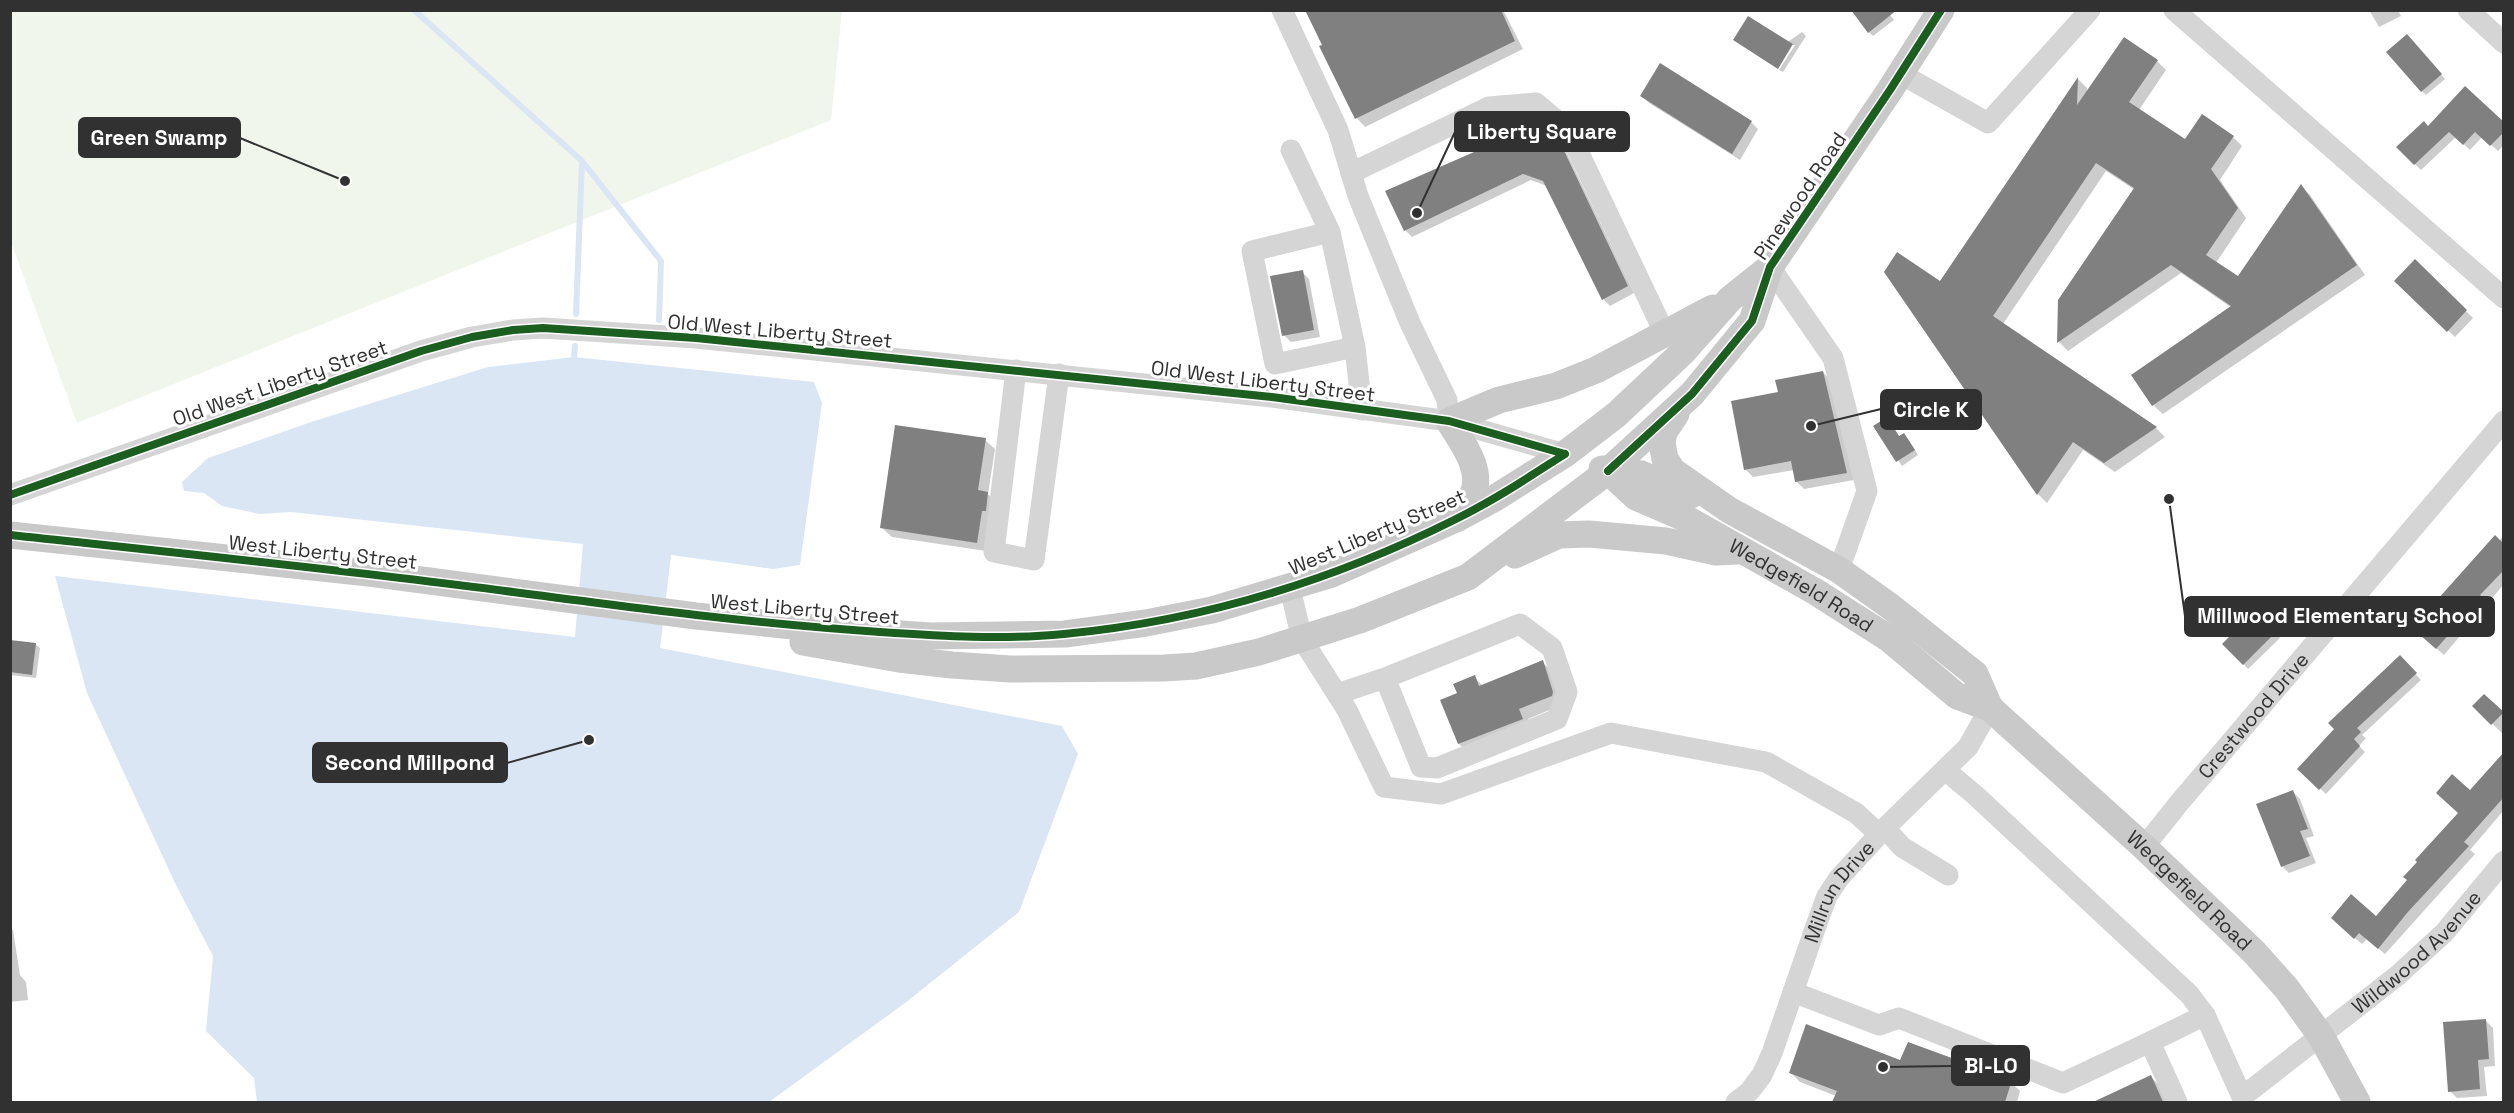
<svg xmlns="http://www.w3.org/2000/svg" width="2514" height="1113" font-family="'Space Grotesk',sans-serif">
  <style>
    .green { fill: #f1f6ed }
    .water { fill: #dae6f4 }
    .shadow { fill: #0003 }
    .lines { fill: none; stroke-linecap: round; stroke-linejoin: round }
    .stream { stroke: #dae6f4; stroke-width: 6 }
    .building { fill: #808080 }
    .minor { stroke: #d5d5d5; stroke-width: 21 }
    .major { stroke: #c9c9c9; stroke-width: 27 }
    .cycleway-casing { stroke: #fff; stroke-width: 11 }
    .cycleway { stroke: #1b5e20; stroke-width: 8 }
    .labels { text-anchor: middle; stroke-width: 6; stroke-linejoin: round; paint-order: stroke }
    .street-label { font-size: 20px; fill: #313131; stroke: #fff }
    .leader { fill: none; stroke: #313131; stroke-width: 2 }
    .callout-dot { fill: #313131; stroke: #fff; stroke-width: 2 }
    .callout { fill: #313131; stroke: #313131; stroke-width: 2 }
    .callout-label { font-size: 21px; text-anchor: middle; font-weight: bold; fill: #fff }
  </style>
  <rect width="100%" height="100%" fill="#fff"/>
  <path class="green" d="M11,10H842V11L831,120L77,423L11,242Z"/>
  <path class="water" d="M574,357L814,382L822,403L800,565L773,569L671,555L660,648L1062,726L1078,754L1019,912L905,1003L769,1102H257L254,1078L206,1031L213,956L175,883L87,693L55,576L575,637L583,544L291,512L260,514L222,506L204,493L184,491L182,482L208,458L314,421L488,367Z"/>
  <path class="shadow" d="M1307,10H1503L1523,49L1365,127L1357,118L1321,47L1324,45Z
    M1886,10L1894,20L1873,36L1869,32Z
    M2369,10H2398L2401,16L2379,27Z
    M1802,32L1806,36L1783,72L1779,70L1795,45H1791L1777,68L1735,40L1779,48Z
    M2411,40L2445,79L2426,95L2422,91Z
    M2157,61L2166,70L2139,110L2185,141L2233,137L2242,146L2220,180L2246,218L2216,263L2238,279L2301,186L2310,195L2365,275L2163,414L2153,405L2232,308L2181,273L2068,351L2059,342L2060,300L2135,190L2106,171L2003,324L2156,428L2165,437L2115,472L2083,450L2047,503L2038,494L1885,272L1940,283L2078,79L2087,88V94Z
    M1661,65L1751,122L1758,129L1740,160L1649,103L1642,96Z
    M2504,124V145L2498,151L2482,137L2470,150L2456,137L2421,170L2398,147L2429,128Z
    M1529,129L1553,136L1564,147L1634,293L1610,306L1603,299L1547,186L1531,180L1412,237L1405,230Z
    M2415,261L2473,318L2455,337L2396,281Z
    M1302,272L1309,279L1320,337L1291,342L1284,335Z
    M1823,372L1830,380L1854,480L1804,489L1796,481L1794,470L1753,477L1745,469L1779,393Z
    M1886,419L1900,437L1904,435L1908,439L1918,455L1902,466L1875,426Z
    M985,440L995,449L988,494L997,503L986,551L892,537L882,528Z
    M2504,535V584L2444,655L2421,635Z
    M2255,613L2280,638L2248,669L2224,644Z
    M10,641L35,644L40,648L36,678L10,675Z
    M2400,657L2421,680L2362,735L2366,738L2359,746L2365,752L2326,794L2299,769Z
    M1542,662L1552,671L1561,705L1528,719L1531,728L1469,753L1459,744V694L1474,677L1483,686Z
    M2484,696L2504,714V735L2474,706Z
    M2504,754V810L2470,850L2475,854L2385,954L2367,939L2362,944L2340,925L2377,918L2409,881L2460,813L2470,792Z
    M2293,792L2300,799L2314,836L2306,838L2316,863L2289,873L2282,866Z
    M10,927L13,930L20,975L26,982L28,1000L10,1002Z
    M2486,1021L2493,1028L2495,1066L2484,1067L2487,1096L2457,1098L2450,1091Z
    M1900,1062L2011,1082L2020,1091L2017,1102H1834L1836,1096L1800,1082L1790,1072Z
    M2151,1077L2158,1084L2166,1102H2097Z"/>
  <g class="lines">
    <path class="stream" d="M414,10L582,161L661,261L659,320
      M576,314L582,161
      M574,357L575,346"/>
  </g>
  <path class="building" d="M1305,10H1501L1515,41L1355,119L1319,46L1322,45Z
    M1851,10H1897L1868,33Z
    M1748,16L1793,44L1778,69L1733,40Z
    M2407,34L2442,74L2421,92L2386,52Z
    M2124,37L2158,60L2129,102L2185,139L2202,114L2234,136L2211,169L2238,208L2206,255L2238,276L2301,184L2357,265L2152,406L2131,375L2231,306L2171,265L2057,343L2058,300L2134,188L2096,163L1993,316L2157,427L2104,463L2073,442L2037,495L1884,272L1897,252L1940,281L2078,77L2077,105Z
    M1660,63L1752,121L1732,154L1640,96Z
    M2465,86L2504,122V132L2490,146L2475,132L2463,145L2449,132L2414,165L2396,147L2424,121L2428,126Z
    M1529,128L1558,138L1628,286L1602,300L1543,181L1523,174L1404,231L1385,191Z
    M2415,259L2467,310L2447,332L2394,281Z
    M1303,270L1314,330L1282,336L1270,276Z
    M1823,371L1847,473L1795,482L1791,461L1744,470L1731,401L1778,392L1775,380Z
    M1887,417L1899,436L1904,433L1915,450L1896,462L1873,426Z
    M895,425L986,438L978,490L988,492L986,511H982L977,543L880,528Z
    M2495,535L2504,544V570L2480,595L2482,597L2436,649L2412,628Z
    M2255,611L2276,632L2243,665L2222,644Z
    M10,640L36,643L32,675L10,672Z
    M2400,655L2417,673L2357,728L2361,732L2354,739L2360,746L2319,790L2297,769L2334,729L2328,723Z
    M1543,660L1553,692L1552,696L1519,709L1523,719L1458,744L1440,700L1457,693L1453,684L1475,675L1479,686Z
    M2484,694L2504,712L2491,725L2472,706Z
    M2504,752V797L2464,842L2469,846L2407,913L2378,949L2359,933L2354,939L2331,918L2351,894L2376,916L2407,880L2403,877L2417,862L2415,860L2458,813L2436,793L2452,774L2470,790Z
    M2293,790L2308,829L2300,831L2310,856L2281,867L2256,804Z
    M2486,1019L2489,1059L2478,1060L2480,1089L2448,1092L2443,1022Z
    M1806,1024L1900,1060L1908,1042L2012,1080L2005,1102H1832L1837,1091L1789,1073Z
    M2151,1075L2163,1102H2093Z"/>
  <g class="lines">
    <g class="minor">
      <path d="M1282,10L1338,130L1358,196L1410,323L1447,400L1449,421"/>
      <path d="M2174,10L2504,298"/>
      <path d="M2468,10L2504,43"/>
      <path d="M1901,74L1988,123L2090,10"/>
      <path d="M1291,150L1330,232"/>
      <path d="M1351,173L1489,107L1536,103L1568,130L1665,334"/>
      <path d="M1770,267L1833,358L1867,491L1839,570"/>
      <path d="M1355,347L1275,364L1252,251L1330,232L1355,347L1362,410"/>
      <path d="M1016,370L994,552L1034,560L1059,374"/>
      <path d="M10,495L421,351L472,337L513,330L543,328L696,338L1272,397L1449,421L1565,454"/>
      <path d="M1290,588L1302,639L1347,710L1384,787L1441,794L1611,733L1766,762L1856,813L1879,834"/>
      <path d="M1337,694L1385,678L1421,767L1437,768L1557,719L1567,692L1552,648L1520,624L1385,678"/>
      <path id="s1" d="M1945,770L1975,795L2189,994L2205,1015L2242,1097L2397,976L2444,933L2504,861"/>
      <path d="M1885,828L1902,847L1948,875"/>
      <path id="s2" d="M2144,847L2179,803L2504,421"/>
      <path d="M1793,992L1879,1025L1899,1018L2063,1083L2150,1042"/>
      <path id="s3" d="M1736,1102L1749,1092L1762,1075L1772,1053L1817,923L1827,896L1839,878L1885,828L1968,747L1990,708"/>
      <path d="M2177,1102L2150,1042L2205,1015"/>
    </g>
    <g class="major">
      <path d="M1676,414L1664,432L1662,443L1665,459L1673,471L1729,510L1839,570L1891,607L1975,674L1990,708"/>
      <path d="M1602,469L1641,474L1691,495"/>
      <path id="s4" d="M1608,471L1636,497L1687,519L1816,592L1888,638L1957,696L1990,708L2144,847L2254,952L2287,989L2321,1036L2357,1102"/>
      <path d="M1456,519C1461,512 1469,504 1472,496C1485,470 1461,442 1449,421L1499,400L1556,386L1596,370L1713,308"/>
      <path d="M10,535L369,573L696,616L822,629L931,636L1065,634L1146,623L1212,610L1332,574L1456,519L1495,498L1565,454L1616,415L1682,353L1730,299L1770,267L1890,90L1941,10"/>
      <path d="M1515,555L1559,535L1589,534L1666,541L1716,552L1738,551"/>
      <path d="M803,642L899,659L952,665L1010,669L1164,668L1196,666L1259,652L1360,620L1468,577L1608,471L1692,394L1752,321L1770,267"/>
    </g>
    <g class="cycleway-casing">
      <path id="cycleway" d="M1608,471L1692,394L1752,321L1770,267L1890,90L1941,10
        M10,495L421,351L472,337L513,330L543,328L696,338L1272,397L1449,421L1565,454
        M10,535C178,553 346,570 513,592C635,608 757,624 880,632C941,636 1003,640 1064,634C1201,621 1332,581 1454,520C1493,501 1529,477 1565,454"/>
    </g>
    <use href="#cycleway" class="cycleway"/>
  </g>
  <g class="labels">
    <g class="street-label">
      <text transform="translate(1800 196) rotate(-56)" y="7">Pinewood Road</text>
      <text transform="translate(780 331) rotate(5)" y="7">Old West Liberty Street</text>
      <text transform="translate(1263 381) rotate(7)" y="7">Old West Liberty Street</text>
      <text transform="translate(280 383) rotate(-19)" y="7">Old West Liberty Street</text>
      <text transform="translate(1377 532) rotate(-23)" y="7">West Liberty Street</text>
      <text transform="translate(323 552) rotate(6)" y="7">West Liberty Street</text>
      <text dy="7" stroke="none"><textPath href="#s4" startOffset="226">Wedgefield Road</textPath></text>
      <text transform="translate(805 609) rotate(5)" y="7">West Liberty Street</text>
      <text dy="7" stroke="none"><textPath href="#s2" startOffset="171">Crestwood Drive</textPath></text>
      <text dy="7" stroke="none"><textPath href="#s4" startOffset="723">Wedgefield Road</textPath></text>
      <text dy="7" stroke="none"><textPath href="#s3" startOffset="238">Millrun Drive</textPath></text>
      <text dy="7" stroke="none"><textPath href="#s1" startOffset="675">Wildwood Avenue</textPath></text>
    </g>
  </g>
  <path class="leader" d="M1417 213L1455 132M345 181L240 138M1811 426L1881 409M2169 499L2185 616M589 740L507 763M1883 1067L1952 1066"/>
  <g class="callout-dot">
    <circle cx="1417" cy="213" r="6"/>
    <circle cx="345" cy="181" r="6"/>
    <circle cx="1811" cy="426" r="6"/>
    <circle cx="2169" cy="499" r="6"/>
    <circle cx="589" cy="740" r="6"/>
    <circle cx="1883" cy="1067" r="6"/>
  </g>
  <g class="callout">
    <rect x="1455" y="112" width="174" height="39" rx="6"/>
    <rect x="79" y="118" width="161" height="39" rx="6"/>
    <rect x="1881" y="390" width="100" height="39" rx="6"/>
    <rect x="2185" y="597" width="309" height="39" rx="6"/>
    <rect x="313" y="743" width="194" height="39" rx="6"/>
    <rect x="1952" y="1046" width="77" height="39" rx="6"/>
  </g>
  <g class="callout-label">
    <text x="1542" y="139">Liberty Square</text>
    <text x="159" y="145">Green Swamp</text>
    <text x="1931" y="417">Circle K</text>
    <text x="2340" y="623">Millwood Elementary School</text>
    <text x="410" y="770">Second Millpond</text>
    <text x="1991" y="1073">BI-LO</text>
  </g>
  <rect width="2514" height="1113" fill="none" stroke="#313131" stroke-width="24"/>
</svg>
